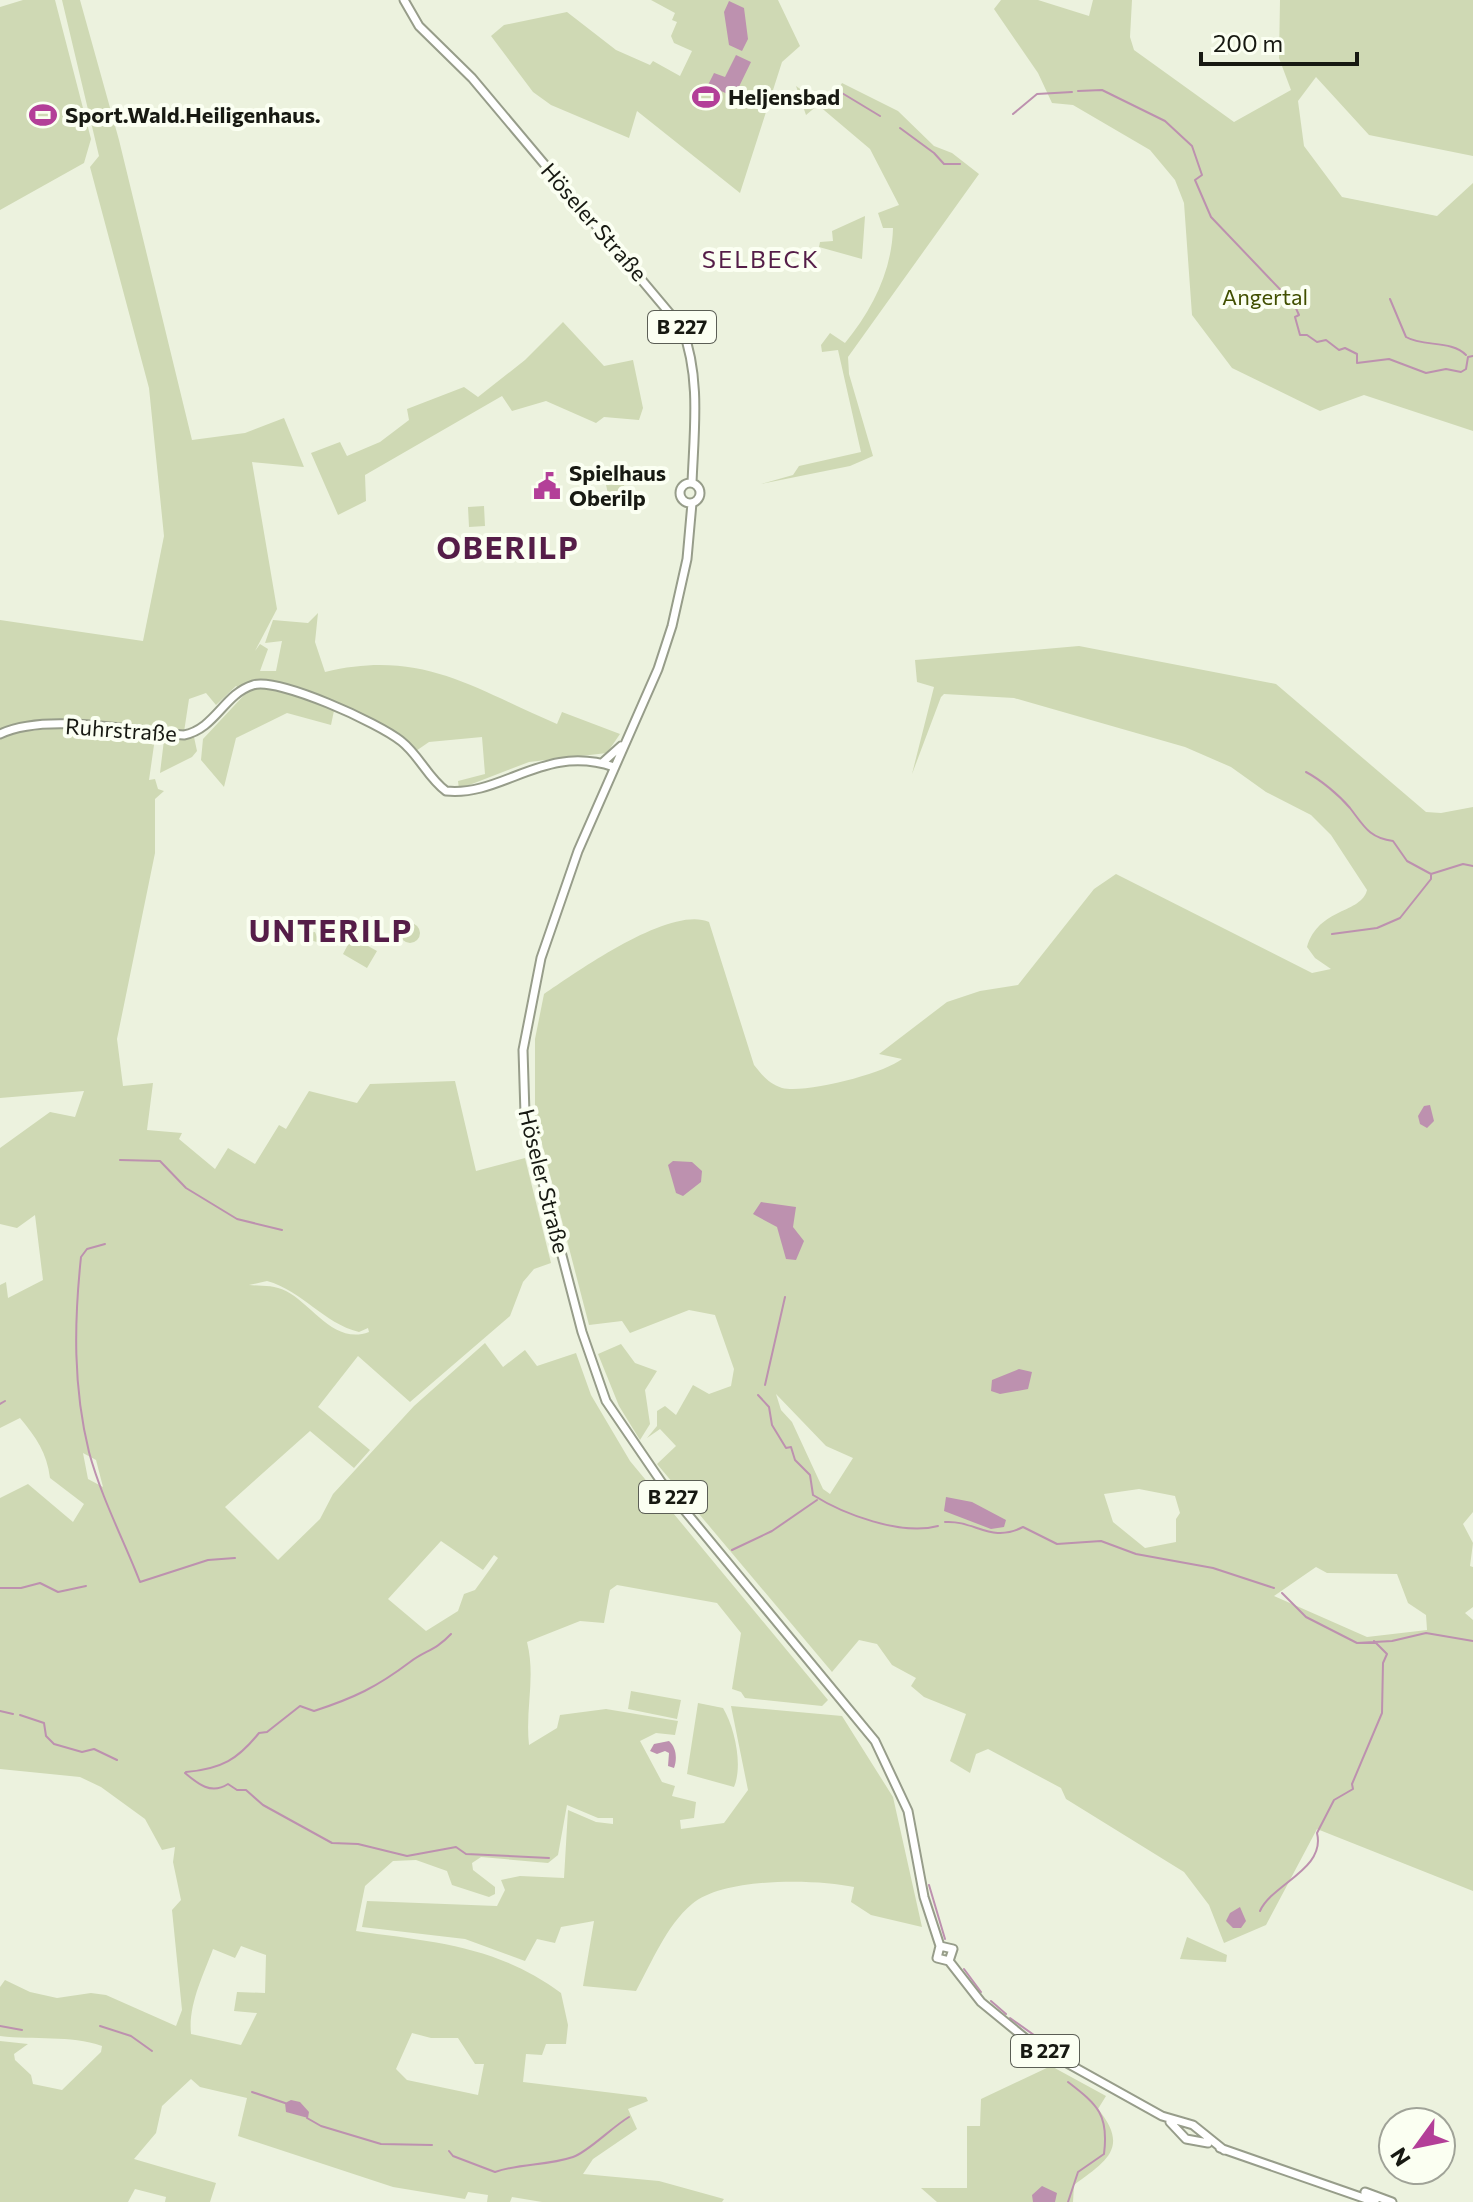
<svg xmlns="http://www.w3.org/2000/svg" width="1473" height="2202" font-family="Commissioner,sans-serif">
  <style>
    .green { fill: #cfd9b4; fill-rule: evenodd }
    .water { fill: #bd91af }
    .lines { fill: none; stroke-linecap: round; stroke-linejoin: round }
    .stream { stroke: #bd91af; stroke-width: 2 }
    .major-casing { stroke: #979d8a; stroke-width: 11 }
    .major { stroke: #fff; stroke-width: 7 }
    .labels { text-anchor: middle; stroke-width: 8; stroke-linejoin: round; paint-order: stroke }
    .shield { fill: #fbfff2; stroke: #5b5e55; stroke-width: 2 }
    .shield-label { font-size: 20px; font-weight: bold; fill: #171912 }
    .poi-label { font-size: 22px; font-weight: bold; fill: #171912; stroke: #fbfff2; text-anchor: start }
    .street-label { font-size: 22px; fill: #171912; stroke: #fbfff2 }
    .park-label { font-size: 22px; fill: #414f00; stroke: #fbfff2 }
    .neighbourhood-label { font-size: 24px; letter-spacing: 2px; fill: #551d48; stroke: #fbfff2 }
    .district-label { font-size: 30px; font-weight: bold; letter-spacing: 2px; fill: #551d48; stroke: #fbfff2 }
  </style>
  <rect width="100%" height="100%" fill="#ecf2de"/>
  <path class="green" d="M23,0H55L91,139L84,163L0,210V7Z
    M62,0H80L119,140L192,440L245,433L284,418L304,467L252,462L277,609L255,651L260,644L268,649L260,671H276L282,641L265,643L273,620L308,623L318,613L315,642L325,672C422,649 472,688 557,724L562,712L620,734L607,753L529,762L459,789L458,781L485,774L482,737L429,742L413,753L336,701L331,725L287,713L236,738L224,787L201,760L203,739L246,693L236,686L216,705L206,693L189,699L184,732L19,725L0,730V620L143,641L164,536L149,388L90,167L99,156Z
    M651,0H778L800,46L782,62L740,193L637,111L629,138L551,105L533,92L491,36L504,25L567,12L616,50L650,65L653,61L680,76L692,51L674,43L671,36L677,22L672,20L675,13Z
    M1001,0H1038L1089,16L1093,0H1132L1130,37L1134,50L1234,122L1291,90L1279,58L1280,0H1473V156L1369,135L1316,77L1298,101L1304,146L1342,197L1437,216L1473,183V431L1364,395L1320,411L1232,368L1192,315L1184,203L1175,180L1150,150L1073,105L1052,103L1038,73L994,9Z
    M842,83L898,111L934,146L952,153L979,174L848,357L849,374L873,456L850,466L761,484L793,475L799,466L861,452L838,350L822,352L821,345L830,333L845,343C872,310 892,271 893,228H883L878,213L899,205L870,149L818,105L806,115L796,86L827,108Z
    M865,216L862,259L819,247L820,242L833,241L832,231Z
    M563,322L604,366L633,360L643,408L639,420L604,417L596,423L546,401L512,411L502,396L365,475L366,501L338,515L311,453L340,442L347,456L380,442L409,420L407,409L464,387L478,397L525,360Z
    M617,464L627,494L609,498L604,476L599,477L598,469Z
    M484,506L485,526L469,527L468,507Z
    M1079,646L1276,684L1426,812L1441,813L1473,807V1512L1463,1524L1473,1543L1470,1566L1473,1567V1607L1465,1613L1473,1620V1891L1317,1829L1266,1925L1224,1943L1209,1905L1184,1872L1066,1799L1061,1788L988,1749L976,1754L970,1773L950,1761L966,1714L924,1697L911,1686L916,1678L892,1665L877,1644L859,1640L832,1672L657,1464L676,1446L660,1429L647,1438L657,1426V1411L665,1406L676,1415L693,1385L709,1394L731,1386L734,1369L715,1315L689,1310L630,1333L622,1321L589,1325L535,1117V1039L544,994C577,972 670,905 709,922L754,1065C762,1075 769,1084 782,1088C806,1094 885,1073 902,1059L879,1054L947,1002L980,991L1018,985L1094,889L1116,874L1312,973L1331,969L1315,958L1307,947C1319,907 1361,914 1367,890L1331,835L1311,815L1266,792L1231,767L1185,747L1014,698L944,694L941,697L912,774L934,687L917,682L915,660ZM776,1394L826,1446L853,1458L830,1494L823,1489L792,1422L781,1410ZM1139,1489L1175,1496L1180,1513L1176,1519V1542L1145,1548L1113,1522L1104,1494ZM1316,1567L1327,1573L1397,1574L1408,1603L1426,1615L1427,1630L1367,1637L1274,1596Z
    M64,728L155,738L149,780L155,779L158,789L164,791L155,799V853L117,1039L123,1086L153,1083L147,1130L182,1133L179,1139L215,1169L228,1148L255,1164L279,1125L286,1129L309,1091L357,1103L370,1084L455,1081L476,1171L525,1158L551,1263L534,1269L523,1282L510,1316L410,1402L358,1356L318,1407L370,1450L354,1468L310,1431L225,1507L278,1560L320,1519L333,1494L414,1406L485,1343L503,1367L525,1350L537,1366L576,1353L591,1395L630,1461L828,1700L822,1706L745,1698L741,1692L732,1689L741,1633L717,1603L617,1585L610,1590L604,1623L580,1621L527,1642C536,1678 525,1708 529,1745L557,1728L560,1715L606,1709L678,1721L675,1735L656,1733L640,1741L662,1782L675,1786L672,1796L696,1802L694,1818L680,1820L681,1829L724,1823L748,1790L731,1706L842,1716L893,1797L922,1927L871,1915L851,1902L854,1887C816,1879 724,1877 692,1904C666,1926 652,1962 636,1991L583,1986L594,1921L561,1927L555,1943L537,1939L525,1961L465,1939L362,1927L367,1901L497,1906L505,1890L501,1880L520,1876L564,1878L568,1810L596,1822L613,1824V1818H598L567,1805L558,1855L548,1863L481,1857L472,1863L473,1870L495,1887V1894L489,1897L452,1885L447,1871L416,1860L393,1861L365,1886L356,1931C433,1942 496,1945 561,1993L568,2025L566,2044H546L542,2055L526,2054L523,2082L646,2097L648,2101L628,2109L637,2129L593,2159L583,2174L659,2181L724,2199L722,2202H542L512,2197L510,2202H487L488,2195L468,2192L465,2199L393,2187L238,2136L247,2098L200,2087L191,2079L162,2106L156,2133L134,2159L216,2183L210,2202H165L166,2197L135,2189L128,2202H0V2041L28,2044L14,2054L15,2060L31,2075L33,2084L62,2090L101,2052L102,2046C70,2035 34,2040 0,2036V1987L5,1980L30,1992L57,1998L91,1993L106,1995L176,2026L182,2010L172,1910L181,1900L173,1862L175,1847L162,1850L145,1819L101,1787L80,1777L0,1769V1498L28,1484L73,1522L84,1504L50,1478C47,1453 36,1437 20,1418L0,1428V1285L6,1282L8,1298L43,1280L35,1215L17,1228L0,1224V1148L50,1112L75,1117L84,1091L0,1098V738L12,732ZM267,1281C303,1291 323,1323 359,1332L368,1328L369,1332C334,1345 313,1305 286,1291C274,1285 262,1286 249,1285ZM83,1453L96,1460L103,1487L88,1479ZM441,1541L483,1570L494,1555L498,1558L475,1590L464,1594L458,1611L426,1631L388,1599ZM241,1946L266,1955L265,1993L237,1992L234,2011L257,2013L241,2045L191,2034C188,2005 203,1976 213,1949L235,1958ZM412,2033L431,2038H458L475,2064H484L478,2095L407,2080L396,2069Z
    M194,737L197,751L192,757L160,773L164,740Z
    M400 933a10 10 0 1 1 20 0a10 10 0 1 1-20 0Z
    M319,930L329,933L326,945L307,939L306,933L315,932L317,937Z
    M352,937L377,951L367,968L343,954Z
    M621,1344L635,1363L657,1371L645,1390L650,1424L640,1440L619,1406L598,1354Z
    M631,1691L681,1700L677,1719L628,1709Z
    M698,1703L723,1708C735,1728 743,1766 734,1787L687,1774Z
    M1187,1937L1227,1955L1226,1962L1180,1959Z
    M1051,2066L1106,2096L1098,2109C1130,2148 1106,2161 1074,2185L1073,2202H937L921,2188H967V2126H980L981,2099Z"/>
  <path class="water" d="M729,1L744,8L748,39L742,51L729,45L724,12Z
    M736,55L751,62L734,97L708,85L714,73L725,77Z
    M1430,1105L1434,1121L1427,1128L1420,1124L1418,1116L1424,1106Z
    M673,1161L692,1162L702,1171L701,1182L683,1196L676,1193L668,1165Z
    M761,1202L796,1207L793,1227L804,1241L796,1260L786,1259L777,1227L753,1214Z
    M1019,1369L1032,1372L1028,1389L1000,1394L991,1391L992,1380Z
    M946,1497L972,1502L1006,1520L1004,1527L991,1529L944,1511Z
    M669,1741C677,1748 677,1760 674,1768L668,1766L669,1753L665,1751L657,1754L650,1751L654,1744Z
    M1240,1907L1246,1921L1241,1928H1233L1226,1921L1230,1913Z
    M291,2100L300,2102L309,2112L308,2118L286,2112L285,2103Z
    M1042,2186L1057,2193L1055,2202H1033L1032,2195Z"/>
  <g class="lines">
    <path class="stream" d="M837,90L880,116
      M1078,91L1102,90L1165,121L1192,146L1202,175L1195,180L1211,217L1294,304L1299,315L1295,317L1300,335H1307L1317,342L1326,340L1339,350L1345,348L1357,354V363L1389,359L1426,373L1446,369L1461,372L1466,369L1468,357L1473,356
      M1013,114L1037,94L1072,92
      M900,128L934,153L944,164H960
      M1390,299L1406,337C1423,347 1452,340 1466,355
      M1306,772C1321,780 1339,795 1350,808C1364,826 1369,838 1393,841L1407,861L1431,874L1463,864L1473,866
      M1332,934L1377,928L1400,918L1431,879V874
      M120,1160L160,1161L186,1188L237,1219L282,1230
      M105,1244L87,1249L81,1257C74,1323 73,1387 89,1452C100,1493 120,1533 136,1572L140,1582L208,1560L235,1558
      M765,1385L785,1297
      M758,1395L769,1407L772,1425L786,1448L791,1447L795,1460L810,1475L813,1495C843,1514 901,1536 938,1526
      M0,1404L5,1401
      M945,1522C975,1520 991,1544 1023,1527L1057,1544L1101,1541L1136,1554L1213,1568L1274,1588
      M732,1550L772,1531L817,1500
      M0,1588H21L40,1583L58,1592L86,1586
      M1282,1593L1306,1617L1357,1643L1392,1641L1426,1633L1473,1641
      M0,1711L13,1714
      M20,1715L44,1723L46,1736L54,1744L82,1752L94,1749L117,1760
      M186,1772C222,1769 238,1759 259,1733L267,1732L300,1706L314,1711C354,1698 377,1687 410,1662C426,1650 435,1651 451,1634
      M185,1773C198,1784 211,1795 228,1784L237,1790H246L263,1805L332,1843L358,1844L407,1856L456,1847L466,1854L549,1858
      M929,1885L945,1939
      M1260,1911C1272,1884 1326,1869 1317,1833L1334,1800L1353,1789L1352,1784L1382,1713L1383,1663L1387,1654L1374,1641
      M964,1969L981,1992
      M991,2001L1006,2014
      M1010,2018L1048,2045
      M0,2026L22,2030
      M100,2026L131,2036L152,2051
      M252,2092L285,2103
      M307,2118L321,2126L381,2144L432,2145
      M449,2151L453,2156L495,2172C521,2163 546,2166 573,2157C588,2152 612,2127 629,2117
      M1068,2202L1078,2172L1104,2154C1109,2115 1098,2105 1068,2082"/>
    <g class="major-casing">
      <path id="major" d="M404,0L419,26L472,78L682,328C701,377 694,431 692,483
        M680 493a10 10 0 1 1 20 0a10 10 0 1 1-20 0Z
        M692,503L687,559L672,626L658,669L578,851L541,958L523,1050L525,1114L582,1332L606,1401L662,1483L875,1741L908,1811L924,1897L940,1946
        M0,734C48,712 132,732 184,735C215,729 224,694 253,685C278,677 379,723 401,741C419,755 428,778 446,791C503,797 544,743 614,767
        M602,763L621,746
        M940,1946L953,1949L949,1961
        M940,1946L937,1958L949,1961
        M949,1961L981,2002L1031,2043L1162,2116L1193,2125L1224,2150
        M1170,2122L1186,2139L1208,2143
        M1220,2148L1375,2202
        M1365,2192L1392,2202"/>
    </g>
    <use href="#major" class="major"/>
  </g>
  <defs>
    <g id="stadium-bare" transform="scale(2.16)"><path d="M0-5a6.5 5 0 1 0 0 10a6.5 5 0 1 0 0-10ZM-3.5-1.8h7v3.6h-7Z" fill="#b33f98" stroke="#fbfff2" stroke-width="2.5" paint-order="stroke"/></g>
    <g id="civic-bare" transform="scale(2.16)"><path d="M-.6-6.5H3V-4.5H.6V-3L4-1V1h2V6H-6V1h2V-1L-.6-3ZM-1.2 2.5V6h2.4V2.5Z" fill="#b33f98" stroke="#fbfff2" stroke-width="2.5" paint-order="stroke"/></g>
  </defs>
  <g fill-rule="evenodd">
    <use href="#stadium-bare" x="706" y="97"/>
    <use href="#stadium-bare" x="43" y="115"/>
    <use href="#civic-bare" x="547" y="486"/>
  </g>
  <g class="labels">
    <g class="shield">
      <rect x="648" y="311" width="68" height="32" rx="6"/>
      <rect x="639" y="1481" width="68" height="32" rx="6"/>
      <rect x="1011" y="2035" width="68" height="32" rx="6"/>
    </g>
    <g class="shield-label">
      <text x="682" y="334">B 227</text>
      <text x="673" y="1504">B 227</text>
      <text x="1045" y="2058">B 227</text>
    </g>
    <g class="poi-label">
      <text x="728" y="105">Heljensbad</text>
      <text x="65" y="123">Sport.Wald.Heiligenhaus.</text>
      <text x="569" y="481">Spielhaus<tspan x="569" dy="25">Oberilp</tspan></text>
    </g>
    <g class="street-label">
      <text transform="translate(594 222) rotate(49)" y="8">Höseler Straße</text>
      <text transform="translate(121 730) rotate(4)" y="8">Ruhrstraße</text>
      <text transform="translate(544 1181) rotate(76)" y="8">Höseler Straße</text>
    </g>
    <g class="park-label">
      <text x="1265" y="305">Angertal</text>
    </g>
    <g class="neighbourhood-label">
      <text x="761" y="268">SELBECK</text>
    </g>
    <g class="district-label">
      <text x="508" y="559">OBERILP</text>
      <text x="331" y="942">UNTERILP</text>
    </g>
  </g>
  <g transform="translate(1417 2146) rotate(237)"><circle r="38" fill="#fbfff2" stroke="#a0a398" stroke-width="2"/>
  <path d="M0-6L14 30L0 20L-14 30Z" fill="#b33f98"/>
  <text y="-12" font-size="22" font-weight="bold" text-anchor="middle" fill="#171912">N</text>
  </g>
  <path d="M1201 52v12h156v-12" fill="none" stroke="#171912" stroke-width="4"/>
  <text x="1213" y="52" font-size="24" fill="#171912" stroke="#fbfff2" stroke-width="6" paint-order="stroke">200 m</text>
</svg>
